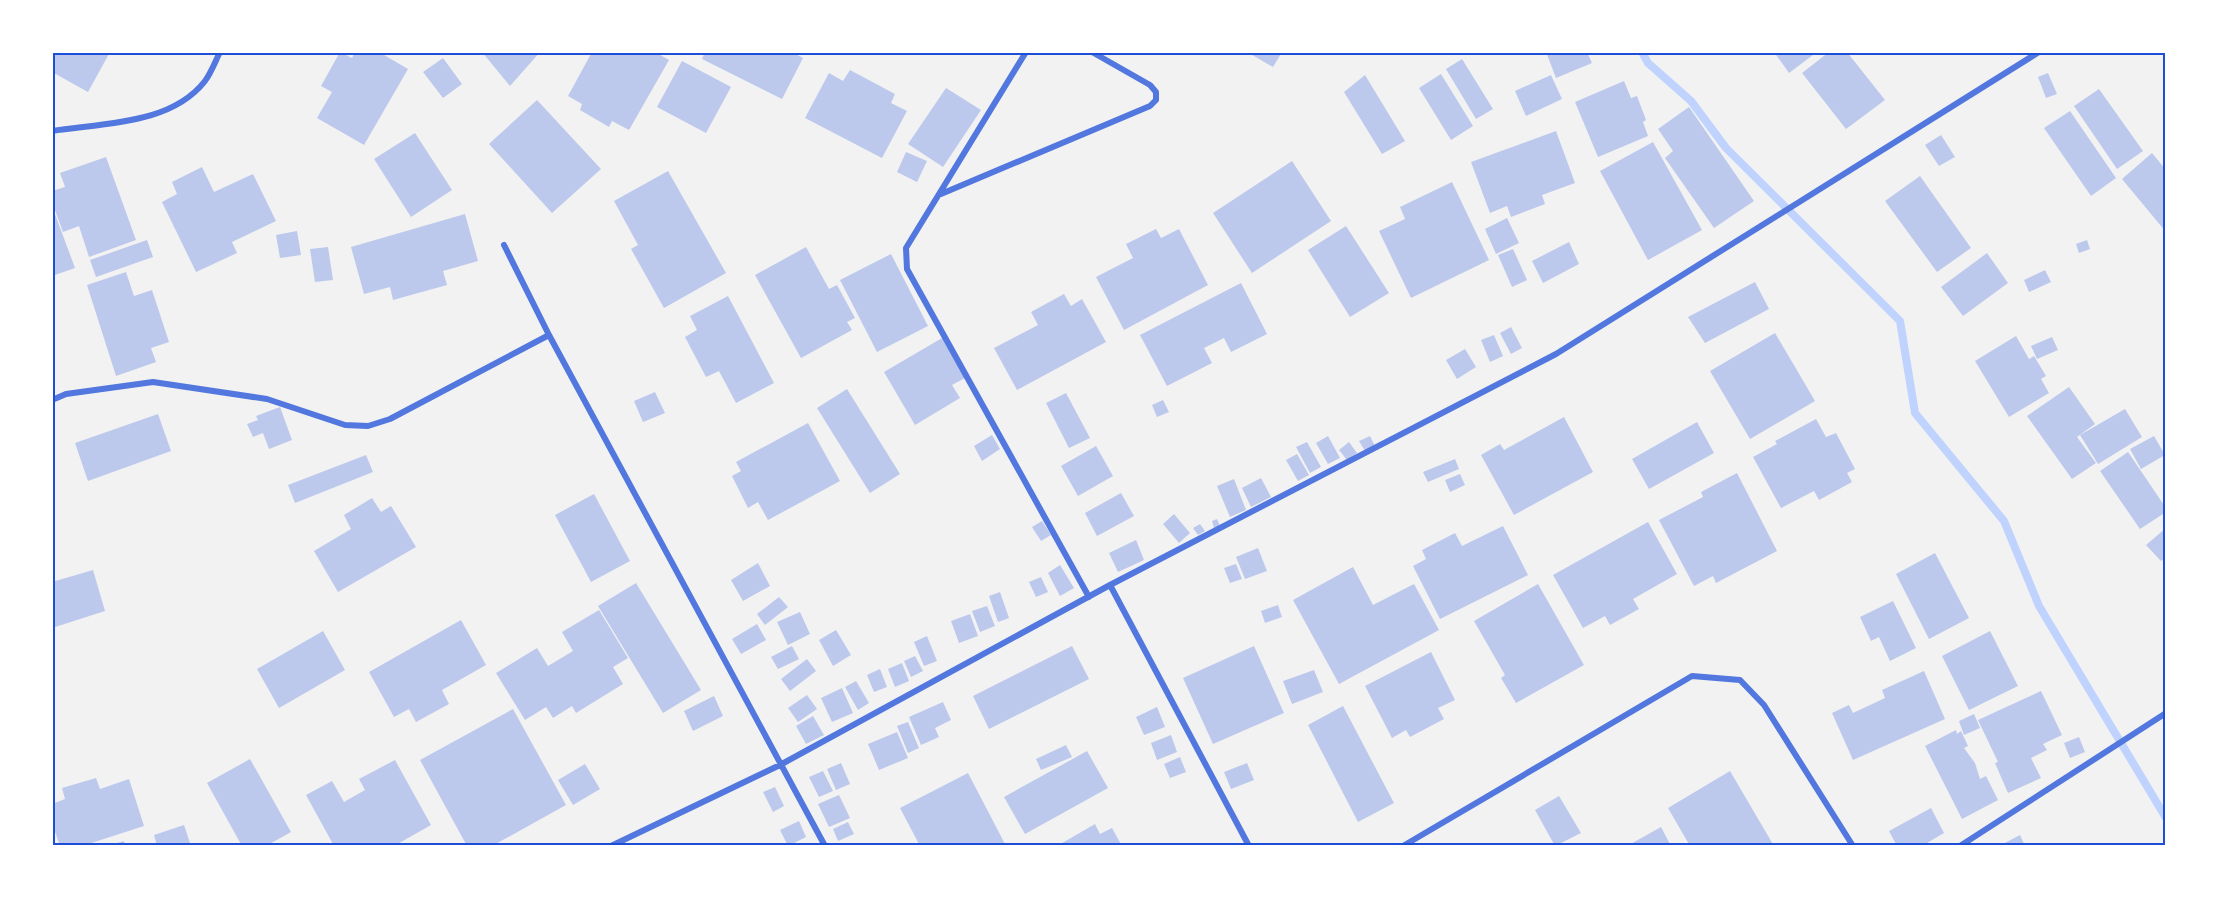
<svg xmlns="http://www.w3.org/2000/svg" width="2218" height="898" font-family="Barlow,sans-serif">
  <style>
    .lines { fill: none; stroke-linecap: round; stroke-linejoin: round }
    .stream { stroke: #bfd3fe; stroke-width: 8 }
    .building { fill: #bdc9ec }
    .minor { stroke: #5277de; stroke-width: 6 }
    .neatline { fill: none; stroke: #1d4ed8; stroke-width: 2 }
  </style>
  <rect width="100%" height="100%" fill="#f2f2f2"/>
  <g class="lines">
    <path class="stream" d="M1642,52L1648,63L1691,101L1726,148L1900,321L1915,413L2004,521L2039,606L2166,818"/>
  </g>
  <path class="building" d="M52,52H110L88,92L52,72Z
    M340,52L352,58L355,52H379L408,69L364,145L317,118L332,92L321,86Z
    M482,52H540L510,86Z
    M592,52H655L669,60L629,130L612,121L609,127L580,110L582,104L568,96Z
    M705,52H792L803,58L782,99L702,59Z
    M1247,52H1282L1273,67Z
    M1546,52H1587L1592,63L1556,78Z
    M1774,52H1817L1789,73Z
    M1829,52H1847L1885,100L1846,129L1802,73Z
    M443,58L462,84L443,98L423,72Z
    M1462,59L1493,109L1476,119L1446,69Z
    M682,61L731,87L706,133L657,107Z
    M850,70L895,94L891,103L907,111L882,158L805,118L829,73L843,81Z
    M2048,73L2057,94L2046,98L2038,77Z
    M1441,74L1473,126L1451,140L1419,88Z
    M1365,75L1405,141L1382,154L1344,92Z
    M1551,75L1562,99L1526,116L1515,91Z
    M1624,81L1631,98L1637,96L1646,120L1643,122L1648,136L1598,157L1575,102Z
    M946,88L981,110L943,167L908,144Z
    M2099,89L2143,151L2117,169L2074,106Z
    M537,100L601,169L552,213L489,144Z
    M1689,107L1754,201L1714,228L1665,158L1673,151L1658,129Z
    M2070,111L2116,178L2091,196L2044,128Z
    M1556,131L1575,183L1542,195L1545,204L1511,217L1507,206L1490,213L1471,162Z
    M415,133L452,190L411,217L374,159Z
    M1941,135L1955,157L1939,166L1925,145Z
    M1653,142L1702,230L1648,260L1600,171Z
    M906,152L927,161L917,182L897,172Z
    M2152,153L2166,170V232L2122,179Z
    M106,157L136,240L89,257L79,226L63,232L52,202V191L65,187L60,173Z
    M1292,161L1331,221L1252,273L1213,213Z
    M202,167L214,192L253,174L276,221L232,242L237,253L196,272L162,202L177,194L172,182Z
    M668,171L726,273L664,308L631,249L638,245L614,201Z
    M1920,176L1971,248L1937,272L1885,201Z
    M1452,182L1489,260L1411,298L1379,231L1405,219L1400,207Z
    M52,206L75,268L52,276Z
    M465,214L478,261L443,271L447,285L393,300L390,287L364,294L351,247Z
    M1507,218L1519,243L1496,254L1485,229Z
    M1346,226L1389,293L1350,317L1308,250Z
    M1156,229L1161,238L1179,229L1208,285L1124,330L1096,277L1133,258L1126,244Z
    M297,231L301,255L280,258L276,235Z
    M147,240L153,257L96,277L90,260Z
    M2087,240L2090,249L2079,253L2076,244Z
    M1569,242L1579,264L1543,283L1532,261Z
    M328,247L333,280L315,282L310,249Z
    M806,247L829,289L837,285L855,318L847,322L852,330L801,358L755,275Z
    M1513,249L1527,280L1512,287L1498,255Z
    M1987,253L2008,283L1963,316L1941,287Z
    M891,254L928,326L877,352L840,280Z
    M2045,270L2051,282L2029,292L2024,280Z
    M126,272L134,296L152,290L169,342L151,348L156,362L116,376L87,285Z
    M1755,282L1769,309L1705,343L1688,317Z
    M1241,283L1267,334L1231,352L1224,338L1204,348L1212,363L1167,386L1140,335Z
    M1064,294L1071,306L1082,299L1106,342L1017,390L994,348L1038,325L1031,312Z
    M728,296L774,383L736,403L719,371L706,377L685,337L697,330L690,316Z
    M1511,327L1522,348L1511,354L1500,333Z
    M1775,333L1815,401L1750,439L1710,371Z
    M1494,335L1503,356L1490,362L1481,340Z
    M2016,336L2029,359L2034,356L2046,376L2041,379L2049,393L2009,417L1975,361Z
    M2052,337L2058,350L2037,359L2031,346Z
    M942,338L965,378L952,385L960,398L915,425L884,372Z
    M1465,349L1476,367L1457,379L1446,360Z
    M2069,387L2095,424L2077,437L2096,463L2072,479L2027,416Z
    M847,389L900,474L870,493L817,408Z
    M655,392L665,413L643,422L634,401Z
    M1066,393L1090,438L1069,448L1046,403Z
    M1163,400L1169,412L1157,417L1152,405Z
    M280,407L292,440L269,449L263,433L253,437L247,424L258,420L256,416Z
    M2125,409L2142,437L2098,464L2080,435Z
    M158,414L171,451L88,481L75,443Z
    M1564,417L1593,472L1514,515L1481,455L1500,444L1504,450Z
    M1816,419L1826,437L1836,433L1855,469L1847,473L1852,482L1819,500L1814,491L1781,508L1753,457L1777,444L1775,441Z
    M1697,422L1714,453L1649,489L1632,459Z
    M808,423L840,481L768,520L758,502L748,508L732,476L741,471L736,462Z
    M992,435L1000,449L982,461L974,446Z
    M1328,436L1340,458L1328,464L1316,443Z
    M1370,436L1375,446L1365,451L1359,441Z
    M2154,436L2165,455L2141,469L2130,449Z
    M1307,442L1321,467L1310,473L1296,447Z
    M1349,442L1357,453L1347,460L1339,450Z
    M1096,446L1113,476L1078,496L1061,466Z
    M2128,452L2166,508V512L2140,529L2100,471Z
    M1297,454L1309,475L1298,481L1286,460Z
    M366,455L373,472L295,503L288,485Z
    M1455,459L1459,469L1428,482L1423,472Z
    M1737,473L1777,551L1716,583L1713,576L1694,586L1659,520L1703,497L1701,492Z
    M1460,474L1465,485L1450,492L1445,480Z
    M1261,478L1271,497L1251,507L1242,488Z
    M1234,479L1246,510L1230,517L1217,486Z
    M1121,493L1134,516L1097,536L1085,513Z
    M594,494L630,561L591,582L555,515Z
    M372,498L381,512L391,506L416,547L338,592L314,551L351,529L344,515Z
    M1174,514L1190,533L1179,543L1163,524Z
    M1217,519L1220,526L1214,528L1212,521Z
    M1042,521L1051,535L1041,541L1032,527Z
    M1648,522L1677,574L1633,599L1639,609L1610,625L1605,616L1583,628L1553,575Z
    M1200,524L1205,531L1198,535L1193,528Z
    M1503,526L1528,575L1440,619L1413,566L1426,559L1422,550L1455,533L1462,546Z
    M2166,528V557L2161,561L2146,545Z
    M1136,540L1144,560L1118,572L1109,553Z
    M1258,548L1267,571L1245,579L1236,557Z
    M1935,553L1969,618L1929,639L1896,574Z
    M758,563L770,586L743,601L731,580Z
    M1236,564L1242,579L1230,583L1224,568Z
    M1060,565L1074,588L1060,596L1048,573Z
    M1353,567L1373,605L1414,584L1439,630L1339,684L1293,600Z
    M93,570L105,611L52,628V582Z
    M1041,577L1048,592L1036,597L1029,582Z
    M636,583L701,690L663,713L598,606Z
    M1538,584L1584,665L1516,703L1501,678L1505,675L1474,621Z
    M1000,592L1009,618L998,622L989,596Z
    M779,597L788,607L765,625L757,614Z
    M1893,601L1916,648L1890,661L1879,637L1871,641L1860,617Z
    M1278,605L1282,617L1265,623L1261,611Z
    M987,606L995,626L980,632L972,611Z
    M599,610L628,658L613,667L623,684L576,713L572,706L553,718L546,707L525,720L496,673L537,648L548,666L573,651L562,632Z
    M800,612L810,634L788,645L777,622Z
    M970,614L978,636L959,643L951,621Z
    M461,620L486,665L442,690L449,704L416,722L409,709L394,717L369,672Z
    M757,624L766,640L741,654L732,639Z
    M836,630L851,655L833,666L819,640Z
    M323,631L345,670L279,708L257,669Z
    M1990,631L2018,686L1969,710L1942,656Z
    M927,636L937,661L924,666L914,642Z
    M792,646L799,659L778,669L771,657Z
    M1072,646L1089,679L989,729L973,696Z
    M1254,646L1284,713L1213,744L1183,678Z
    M1431,652L1455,700L1438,708L1444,719L1410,737L1406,730L1392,738L1365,686Z
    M915,656L923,671L911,677L904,661Z
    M807,659L816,671L790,691L781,679Z
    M902,663L909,681L895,687L888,669Z
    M880,669L887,687L874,692L867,675Z
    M1314,670L1323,692L1292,704L1283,681Z
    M1924,671L1945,719L1853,760L1832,713L1849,705L1853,713L1885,698L1882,690Z
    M856,681L869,703L858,710L845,687Z
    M842,688L853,713L832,722L821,698Z
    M2041,691L2062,735L2043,744L2047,750L2031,758L2041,778L2008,793L1995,763L1998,762L1978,720Z
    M807,695L817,709L798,722L788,708Z
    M714,696L723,716L693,731L684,711Z
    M943,702L951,720L935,728L939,737L921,745L909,717Z
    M1343,706L1394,803L1358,822L1308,725Z
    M1157,707L1165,727L1144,735L1136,717Z
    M513,709L566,805L492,846H467L420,760Z
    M1974,714L1980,728L1964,735L1959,721Z
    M813,716L824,735L806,744L796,726Z
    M908,722L919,748L908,753L897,726Z
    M1956,730L1957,734L1961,731L1968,746L1964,748L1975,763L1980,779L1986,776L1998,800L1962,819L1925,746Z
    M897,732L908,758L879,770L868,744Z
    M1171,735L1177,752L1157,760L1151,743Z
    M2079,737L2085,752L2070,758L2064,743Z
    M1066,745L1072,757L1041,770L1036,759Z
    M1087,751L1108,788L1025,834L1004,797Z
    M1180,757L1186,772L1170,778L1164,764Z
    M250,759L291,832L266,846H242L207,783Z
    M395,760L431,825L394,846H334L306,795L332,781L344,802L365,790L359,779Z
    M841,763L850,784L836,790L827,769Z
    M1247,763L1254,780L1231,789L1224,772Z
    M585,764L600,789L573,805L558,780Z
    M823,771L833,791L819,797L809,777Z
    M1730,771L1774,846H1690L1668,808Z
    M968,773L1005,844L920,846L900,808Z
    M96,778L100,789L129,779L144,826L82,846H60L52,823V804L65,799L62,788Z
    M775,787L784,806L773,812L763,792Z
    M839,795L850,818L829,827L818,804Z
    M1559,796L1581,833L1555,846L1535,810Z
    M1931,808L1944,833L1922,846H1897L1889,831Z
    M799,821L806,837L788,846L780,830Z
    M848,822L854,834L838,841L833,829Z
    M1095,824L1100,834L1112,828L1122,846H1057Z
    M184,825L191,846H157L154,835Z
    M1661,827L1671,846H1627Z
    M2020,835L2025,846H1999Z
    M124,841L125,846H110V845Z"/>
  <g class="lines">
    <path class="minor" d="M1026,52L906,248L907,269L1089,597
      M52,131C102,123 171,125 205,81C211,73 215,62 220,52
      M941,194L1150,106L1156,100V92L1150,85L1092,52
      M504,245L549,335L825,846
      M52,400L66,394L153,382L267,399L345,425L368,426L390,419L549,335
      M1110,585L1249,846
      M611,846L780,765L1110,585L1556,354L2039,52
      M1403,846L1692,676L1740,680L1764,705L1853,846
      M1960,846L2166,713"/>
  </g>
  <rect width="2218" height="898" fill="none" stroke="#ffffff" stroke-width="108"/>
  <rect x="54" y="54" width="2110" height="790" class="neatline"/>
</svg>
